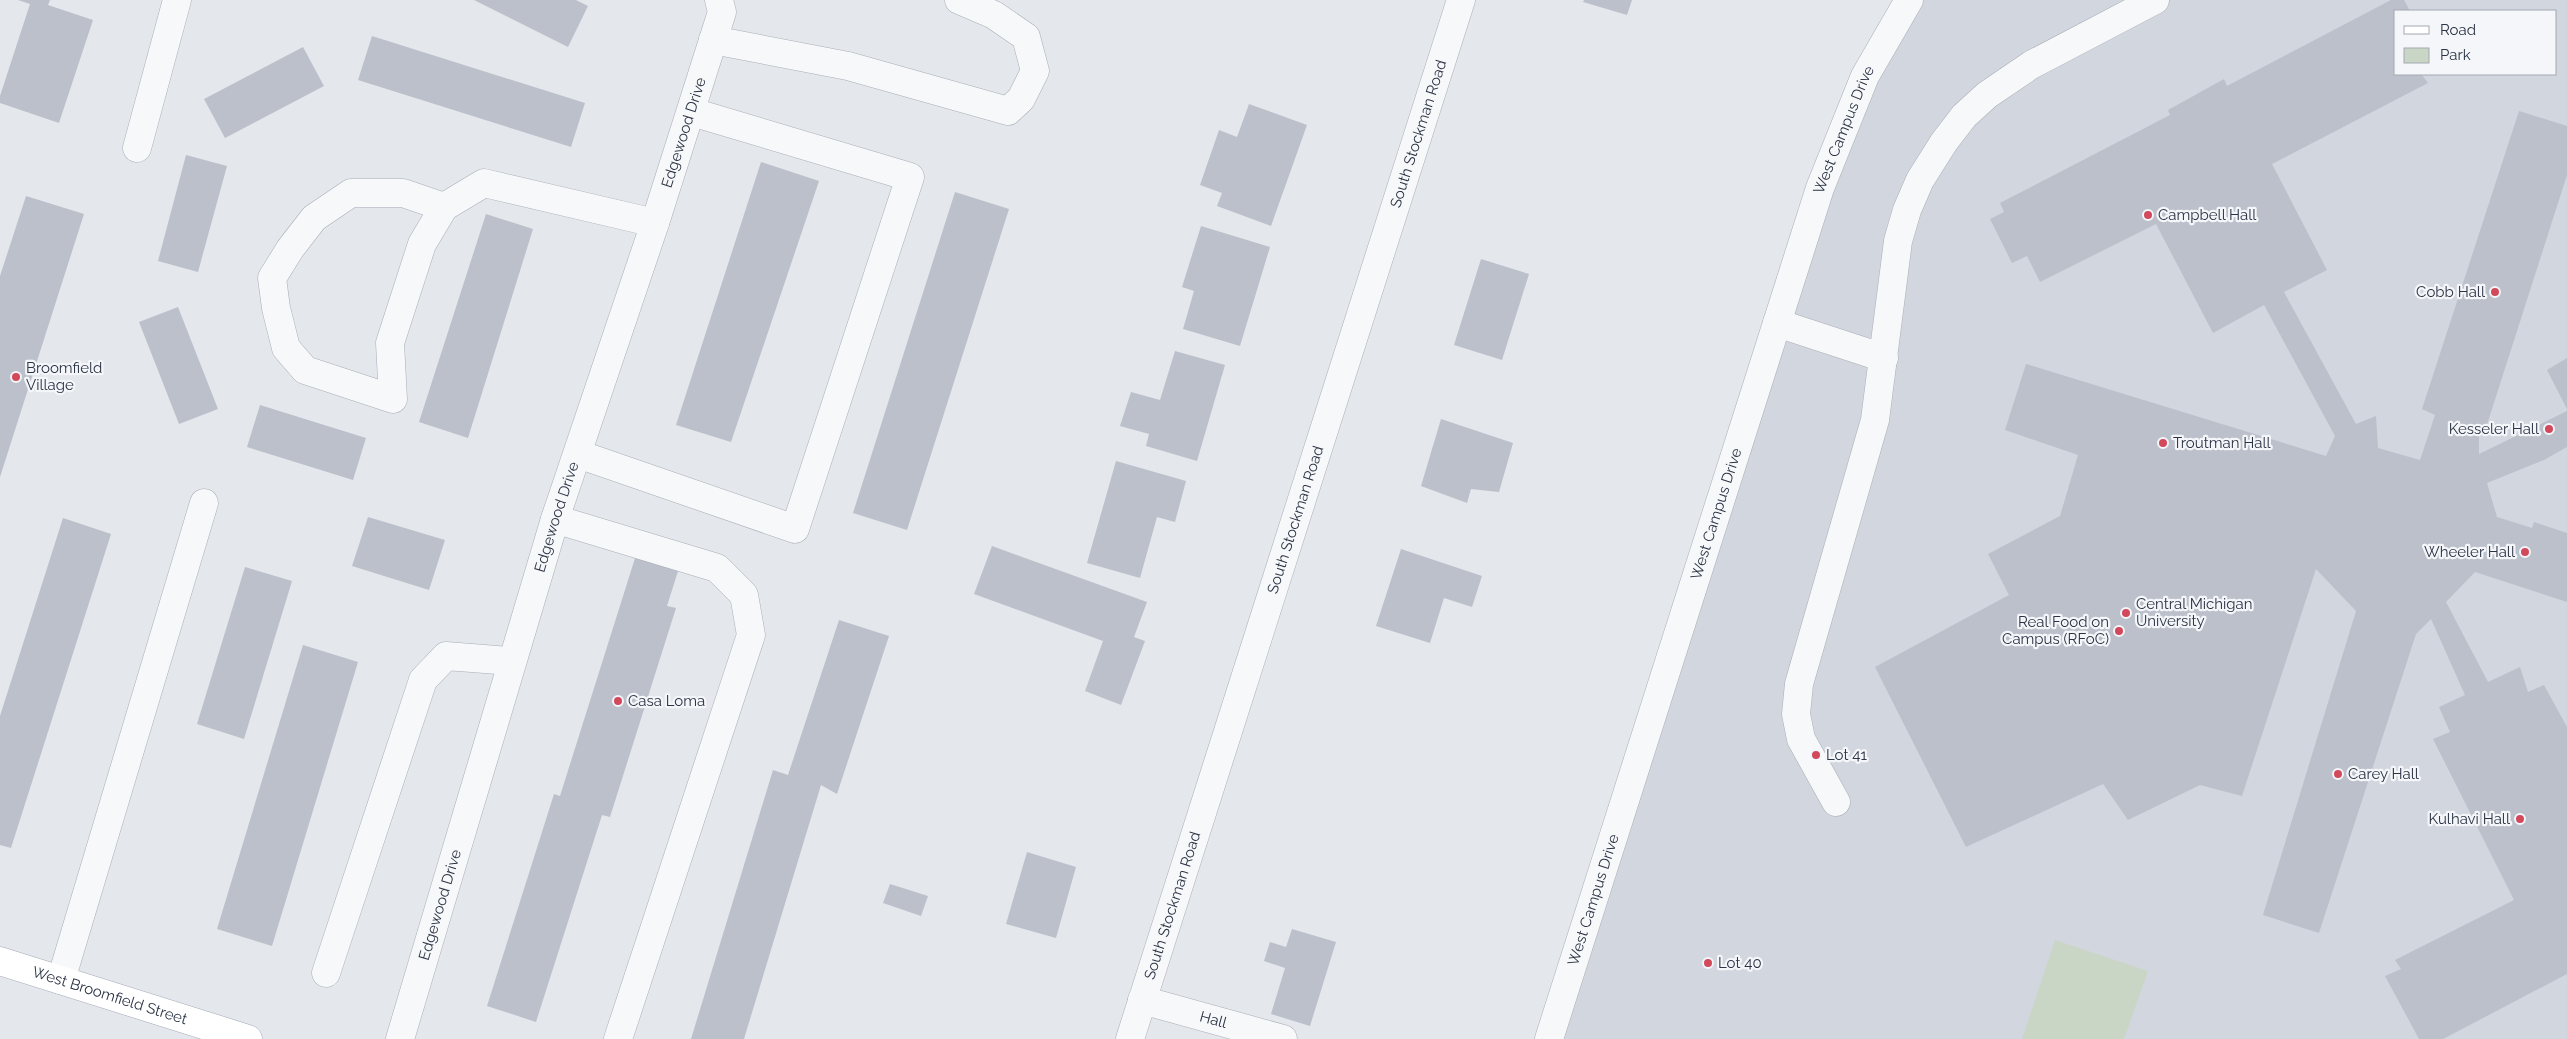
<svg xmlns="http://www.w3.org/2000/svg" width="2567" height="1039" font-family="Raleway,sans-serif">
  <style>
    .built { fill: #d2d6de; fill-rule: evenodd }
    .green { fill: #c9d6c5 }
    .building { fill: #bbc0ca }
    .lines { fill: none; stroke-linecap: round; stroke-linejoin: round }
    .minor-casing { stroke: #a9aeb7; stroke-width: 29 }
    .major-casing { stroke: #a3abb8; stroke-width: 29 }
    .minor { stroke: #f7f8fa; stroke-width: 28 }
    .major { stroke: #fff; stroke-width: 28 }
    .poi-dot { fill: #d1495b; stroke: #f4f6f9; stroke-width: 2 }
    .labels { text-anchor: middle; stroke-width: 4.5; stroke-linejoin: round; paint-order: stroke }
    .street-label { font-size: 15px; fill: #2b3445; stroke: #f4f6f9 }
    .poi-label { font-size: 15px; fill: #2b3445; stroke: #f4f6f9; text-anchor: start }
  </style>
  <rect width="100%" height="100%" fill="#e4e7ec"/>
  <path class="built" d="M1909,0H2567V1039H1548L1767,354ZM2396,11H2556V74H2396Z"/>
  <path class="green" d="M2055,940L2148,971L2124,1039H2022Z"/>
  <path class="building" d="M18,0H50L48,5L93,20L59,123L0,103V96L30,4Z
    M474,0H576L588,6L568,47Z
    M1584,0H1632L1627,15L1583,2Z
    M2391,0H2404L2410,11H2396V74H2425L2422,75L2428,83L2272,164L2327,270L2284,292L2356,424L2376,416L2378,448L2420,460L2435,415L2422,409L2519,111L2567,126V175L2484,434L2479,433V454L2567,411V447L2544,460L2487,483L2497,517L2532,528L2534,522L2567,533V602L2475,572L2446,602L2488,682L2520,667L2528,692L2544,685L2567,727V974L2443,1039H2419L2385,976L2401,969L2395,960L2514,900L2433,739L2450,732L2439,707L2465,695L2431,619L2416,634L2319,933L2263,915L2356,611L2316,569L2242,796L2200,785L2128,820L2103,784L1966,847L1875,667L2009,595L1988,554L2060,516L2078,455L2005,430L2026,364L2326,456L2335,436L2264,305L2213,333L2156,224L2040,282L2027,256L2012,263L1990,219L2004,212L2000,203L2170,115L2168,110L2224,79L2227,86Z
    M372,36L585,103L571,147L358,80Z
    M303,47L324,86L225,138L204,99Z
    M1249,104L1307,125L1271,226L1217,206L1222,193L1200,185L1219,130L1237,137Z
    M186,155L227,166L198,272L158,261Z
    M761,162L819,181L731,442L676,425Z
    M955,192L1009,209L907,530L853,513Z
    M26,196L84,214L0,477V276Z
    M486,214L533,229L468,438L419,422Z
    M1201,226L1270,247L1240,346L1183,329L1194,291L1182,287Z
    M1481,259L1529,274L1502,360L1454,345Z
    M178,307L218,409L179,424L139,322Z
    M1175,351L1225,365L1197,461L1146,446L1149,434L1120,426L1131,392L1160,400Z
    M2567,358V409L2547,370Z
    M260,405L366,438L353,480L247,447Z
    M1441,419L1513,443L1499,492L1471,489L1467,503L1421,486Z
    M1116,461L1186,481L1175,522L1157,517L1140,578L1087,563Z
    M368,517L445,540L429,590L352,566Z
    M63,518L111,534L11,848L0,845V716Z
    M992,546L1147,602L1134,637L1145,641L1121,705L1085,691L1103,641L974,594Z
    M1401,549L1482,576L1472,607L1444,598L1430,643L1376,626Z
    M636,555L679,568L667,606L676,608L610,817L602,815L536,1022L487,1006L554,794L560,796Z
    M245,567L292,581L244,739L197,724Z
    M839,620L889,636L837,794L821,785L744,1039H691L773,770L788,775Z
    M303,645L358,662L272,946L217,929Z
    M1027,852L1076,867L1056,938L1006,924Z
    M890,884L928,896L921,916L883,903Z
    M1292,929L1336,942L1310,1026L1271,1014L1285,968L1264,961L1270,942L1286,947Z"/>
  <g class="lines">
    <g class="minor-casing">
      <g id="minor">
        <path d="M713,40L848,66L1008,111L1021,99L1035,71L1026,37L994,15L959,0"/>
        <path d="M137,148L177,0"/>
        <path d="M351,193H403L444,207L422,244L390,343L393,399L305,370L286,348L276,308L272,278L290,249L314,218Z"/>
        <path d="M444,207L484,183L655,223"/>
        <path d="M1777,323L1884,358"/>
        <path d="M578,454L795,529L910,177L692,112"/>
        <path d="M555,519L717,568L744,595L751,635L618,1039"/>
        <path d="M1836,802L1801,739L1796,714L1799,684L1875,420L1898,241L1907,210L1920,180L1944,142L1964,116L1987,95L2031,65L2155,0"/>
        <path d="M326,973L423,680L446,656L511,661"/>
        <path d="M61,980L204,503"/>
        <path id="s1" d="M1142,1000L1283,1039"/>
        <path id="s2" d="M400,1039L555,519L655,223L722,12L719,0"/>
        <path id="s3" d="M1130,1039L1461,0"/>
        <path id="s4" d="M1549,1039L1820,188L1865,76L1909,0"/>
      </g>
    </g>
    <g class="major-casing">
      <g id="major">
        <path id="s5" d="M0,961L248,1039"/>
      </g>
    </g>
    <use href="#minor" class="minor"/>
    <use href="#major" class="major"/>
  </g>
  <g class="poi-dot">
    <circle cx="2148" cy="215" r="5"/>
    <circle cx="2495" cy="292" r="5"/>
    <circle cx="16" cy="377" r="5"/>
    <circle cx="2549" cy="429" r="5"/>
    <circle cx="2163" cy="443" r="5"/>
    <circle cx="2525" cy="552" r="5"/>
    <circle cx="2126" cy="613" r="5"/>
    <circle cx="2119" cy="631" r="5"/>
    <circle cx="618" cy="701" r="5"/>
    <circle cx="1816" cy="755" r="5"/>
    <circle cx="2338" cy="774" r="5"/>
    <circle cx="2520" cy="819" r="5"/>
    <circle cx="1708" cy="963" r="5"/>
  </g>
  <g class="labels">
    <g class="street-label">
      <text dy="5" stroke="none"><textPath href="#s4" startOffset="956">West Campus Drive</textPath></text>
      <text dy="5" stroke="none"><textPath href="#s2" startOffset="950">Edgewood Drive</textPath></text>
      <text dy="5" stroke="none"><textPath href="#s3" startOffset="950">South Stockman Road</textPath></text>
      <text dy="5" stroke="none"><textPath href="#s4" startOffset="551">West Campus Drive</textPath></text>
      <text dy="5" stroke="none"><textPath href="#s2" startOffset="545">Edgewood Drive</textPath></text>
      <text dy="5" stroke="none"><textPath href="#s3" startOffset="545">South Stockman Road</textPath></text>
      <text dy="5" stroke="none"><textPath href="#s4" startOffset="146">West Campus Drive</textPath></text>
      <text dy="5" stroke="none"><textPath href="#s2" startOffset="140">Edgewood Drive</textPath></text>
      <text dy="5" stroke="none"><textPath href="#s3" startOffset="140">South Stockman Road</textPath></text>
      <text dy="5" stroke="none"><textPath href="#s5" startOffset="115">West Broomfield Street</textPath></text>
      <text dy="5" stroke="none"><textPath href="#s1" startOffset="74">Hall</textPath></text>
    </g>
    <g class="poi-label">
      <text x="2158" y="220">Campbell Hall</text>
      <text x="2485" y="297" text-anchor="end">Cobb Hall</text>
      <text x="26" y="373">Broomfield<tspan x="26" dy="17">Village</tspan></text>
      <text x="2539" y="434" text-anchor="end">Kesseler Hall</text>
      <text x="2173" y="448">Troutman Hall</text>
      <text x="2515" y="557" text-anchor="end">Wheeler Hall</text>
      <text x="2136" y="609">Central Michigan<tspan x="2136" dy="17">University</tspan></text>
      <text x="2109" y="627" text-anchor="end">Real Food on<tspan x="2109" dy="17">Campus (RFoC)</tspan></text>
      <text x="628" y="706">Casa Loma</text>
      <text x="1826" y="760">Lot 41</text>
      <text x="2348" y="779">Carey Hall</text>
      <text x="2510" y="824" text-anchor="end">Kulhavi Hall</text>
      <text x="1718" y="968">Lot 40</text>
    </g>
  </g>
  <rect x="2394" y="10" width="162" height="65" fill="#f4f6f9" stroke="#a4a8b1"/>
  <rect x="2404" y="26" width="25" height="8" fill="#ffffff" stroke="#a4a8b1"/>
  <text x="2440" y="35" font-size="15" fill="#2b3445">Road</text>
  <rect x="2404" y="48" width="25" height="15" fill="#c9d6c5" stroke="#a4a8b1"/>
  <text x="2440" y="60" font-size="15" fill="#2b3445">Park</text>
</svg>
